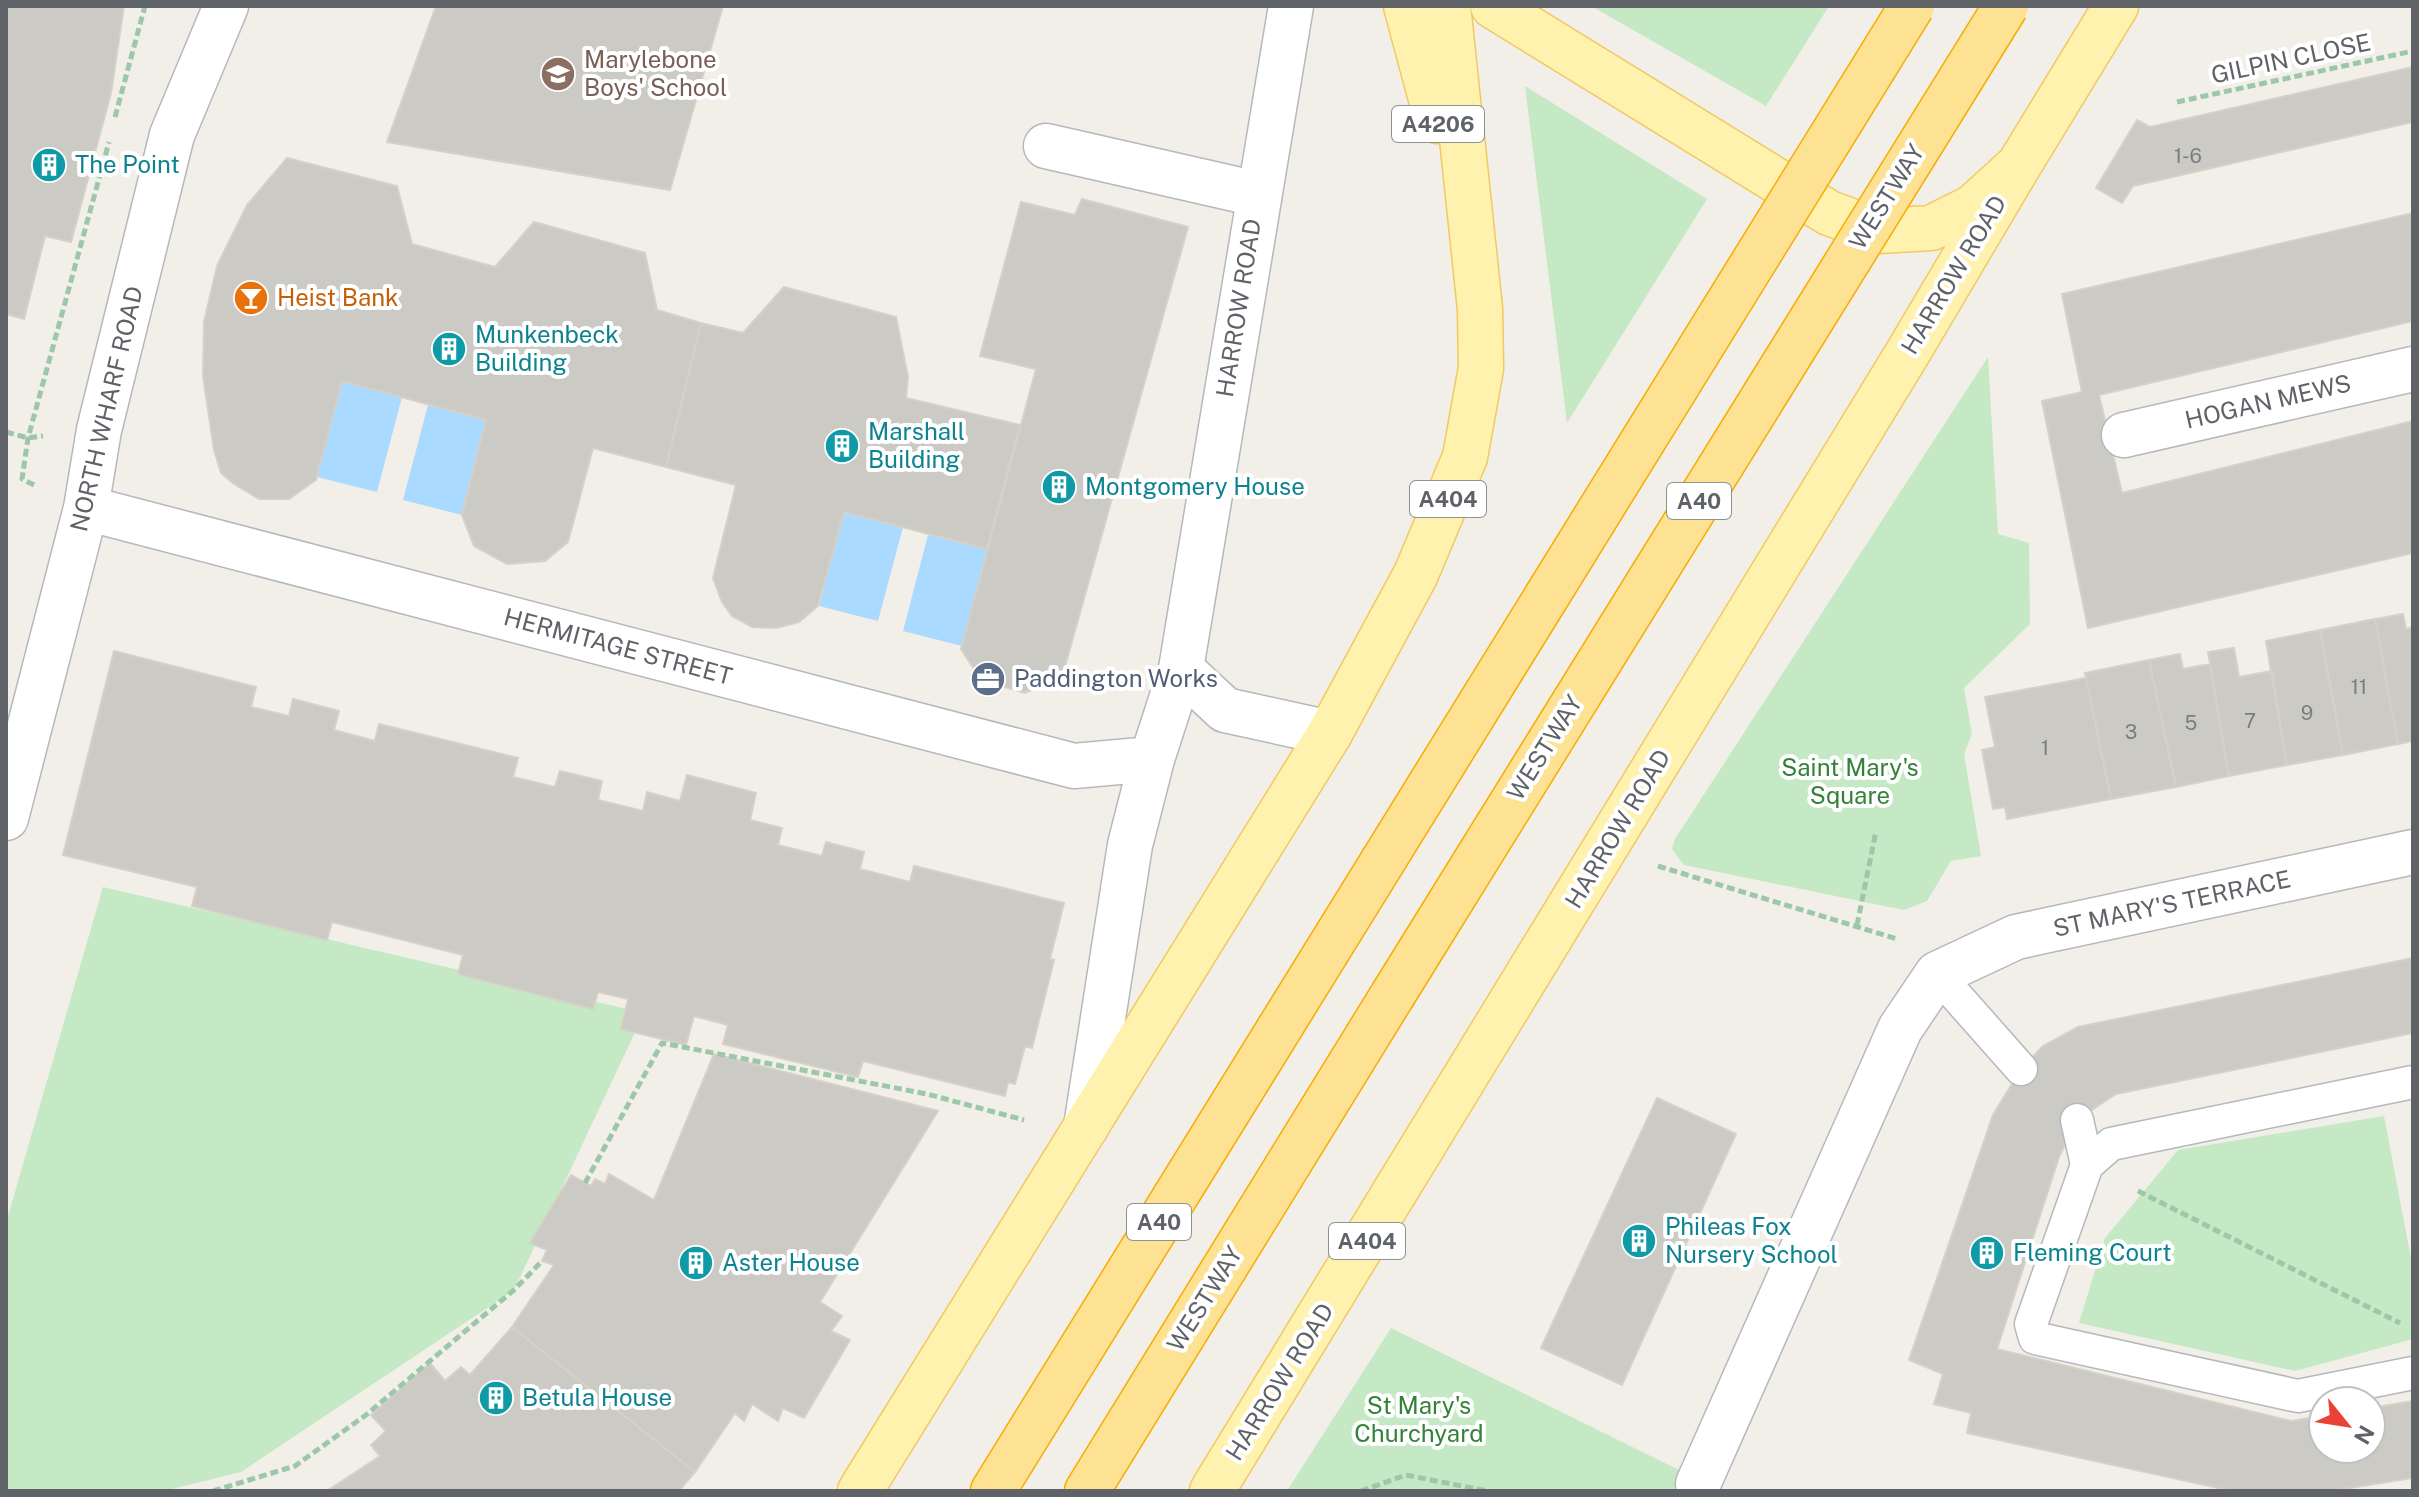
<svg xmlns="http://www.w3.org/2000/svg" width="2419" height="1497" font-family="'Public Sans',sans-serif">
  <style>
    .green { fill: #c5e8c5 }
    .water { fill: #aadaff }
    .building { fill: #cccac5; stroke: #d6d1c6; stroke-width: 2 }
    .lines { fill: none; stroke-linecap: round; stroke-linejoin: round }
    .lane-casing { stroke: #b5b8bc; stroke-width: 35 }
    .street-casing { stroke: #b5b8bc; stroke-width: 47 }
    .primary-casing { stroke: #f2c960; stroke-width: 47 }
    .highway-casing { stroke: #f9ab00; stroke-width: 47 }
    .path { stroke: #9cc7a9; stroke-width: 5; stroke-dasharray: 8 4; stroke-linecap: butt }
    .lane { stroke: #fff; stroke-width: 32 }
    .street { stroke: #fff; stroke-width: 44 }
    .primary { stroke: #fff2af; stroke-width: 44 }
    .highway { stroke: #fde293; stroke-width: 44 }
    .highway-bridge-casing { stroke: #f9ab00; stroke-width: 47; stroke-linecap: butt }
    .highway-bridge { stroke: #fde293; stroke-width: 44 }
    .labels { text-anchor: middle; stroke-width: 8; stroke-linejoin: round; paint-order: stroke }
    .number-label { font-size: 20px; fill: #7a7d7f }
    .shield { fill: #fff; stroke: #8f9295; stroke-width: 2 }
    .shield-label { font-size: 22px; font-weight: bold; fill: #5f6368 }
    .street-label { font-size: 24px; fill: #5f6368; stroke: #fff }
    .education-label { font-size: 24px; fill: #785e54; stroke: #fff; text-anchor: start }
    .culture-label { font-size: 24px; fill: #0d838f; stroke: #fff; text-anchor: start }
    .food-label { font-size: 24px; fill: #c56008; stroke: #fff; text-anchor: start }
    .service-label { font-size: 24px; fill: #4e5e75; stroke: #fff; text-anchor: start }
    .park-label { font-size: 24px; fill: #348238; stroke: #fff }
  </style>
  <rect width="100%" height="100%" fill="#f1efe8"/>
  <path class="green" d="M1591,6H1829L1766,106Z
    M1525,86L1707,199L1567,423Z
    M1988,357L1998,534L2029,543L2030,624L1964,688L1972,734L1964,754L1981,856L1951,861L1927,901L1904,910L1684,865L1672,849L1675,839Z
    M103,887L644,1013L514,1290L241,1472L164,1491H6V1223Z
    M2384,1116L2413,1269V1339L2295,1371L2079,1323L2105,1238L2178,1150Z
    M1391,1328L1683,1472L1677,1491H1287Z"/>
  <path class="water" d="M342,381L402,397L377,492L317,477Z
    M428,405L486,420L462,515L403,500Z
    M844,512L903,527L878,621L819,606Z
    M928,535L987,549L962,646L903,631Z"/>
  <path class="building" d="M6,6H124L111,93L71,242L45,236L24,319L6,314Z
    M436,6H723L670,190L387,142Z
    M2413,67V122L2133,186L2122,203L2096,188L2137,120L2150,127Z
    M287,158L397,186L412,244L495,267L534,222L645,253L657,310L701,323L666,467L593,448L568,542L545,561L507,564L474,546L462,515L486,420L342,381L316,480L289,499H259L234,484L221,473L214,450L203,376L204,322L217,266L247,205Z
    M1082,199L1188,227L1062,677L1025,693L981,680L961,649L1036,369L980,356L1021,202L1075,215Z
    M2413,213V321L2099,395L2122,493L2413,421V553L2088,628L2042,401L2082,392L2062,294Z
    M784,287L896,317L908,377L906,398L1020,425L987,549L844,512L818,606L799,622L776,628L752,627L732,616L722,602L713,578L736,485L666,467L701,323L743,333Z
    M2403,614L2406,629L2413,627V741L2398,744L2375,619Z
    M2375,619L2398,744L2343,755L2320,630Z
    M2320,630L2343,755L2287,765L2266,641Z
    M2234,648L2239,677L2272,671L2287,765L2229,776L2208,652Z
    M114,651L256,687L251,707L289,716L293,699L339,711L334,730L375,741L379,724L518,758L513,777L555,787L560,771L602,781L598,800L643,811L647,792L680,801L687,775L756,793L750,820L782,828L778,845L822,856L826,842L864,852L860,869L910,882L914,866L1064,903L1050,959L1054,960L1032,1048L1025,1046L1015,1084L1008,1082L1005,1096L863,1061L858,1077L723,1044L728,1025L694,1016L686,1045L621,1029L628,999L598,992L593,1009L458,974L463,955L332,922L327,940L192,906L197,887L63,855Z
    M2180,654L2183,669L2210,664L2229,776L2176,787L2149,660Z
    M2149,660L2176,787L2111,799L2085,673Z
    M2086,678L2111,799L2007,819L2005,807L1993,809L1982,750L1995,747L1985,697Z
    M2413,958V1033L2116,1094L2077,1120L2059,1157L1997,1349L2291,1421L2323,1416V1449H2371V1408L2413,1401V1478L2331,1491H2232L1967,1433L1971,1413L1934,1404L1943,1374L1909,1360L1993,1115L2021,1069L2043,1046L2078,1027Z
    M714,1054L938,1111L820,1302L842,1316L831,1331L850,1340L804,1418L783,1408L778,1421L752,1404L744,1421L735,1413L695,1472L512,1327L554,1265L542,1261L547,1250L530,1243L571,1175L591,1186L595,1179L605,1184L609,1174L654,1200Z
    M1657,1098L1736,1134L1622,1385L1541,1348Z
    M512,1327L695,1472L679,1491H327L380,1456L371,1445L386,1431L371,1415L430,1363L445,1381L461,1367L470,1375Z"/>
  <g class="lines">
    <g class="lane-casing">
      <path id="lane" d="M1937,974L2021,1069
        M2413,1082L2111,1144L2087,1165L2031,1324L2035,1338L2298,1396L2413,1373
        M2077,1120L2087,1165"/>
    </g>
    <g class="street-casing">
      <path id="street" d="M1046,146L1257,194
        M2124,435L2413,369
        M86,508L1074,766L1152,759
        M1181,669L1225,710L1330,733
        M6,818L86,508L99,430L172,135L226,6
        M1086,1127L1130,845L1152,759L1181,669L1291,6
        M1698,1484L1900,1029L1937,974L2016,937L2413,852"/>
    </g>
    <g class="primary-casing">
      <path id="primary" d="M1406,6L1437,121
        M1493,6L1829,213L1878,231L1931,228L1973,207L2019,165L2116,6
        M860,1491L1330,733L1416,574L1465,457L1481,368L1480,309L1448,6
        M1212,1491L1907,354L2019,165"/>
    </g>
    <g class="highway-casing">
      <path id="highway" d="M993,1491L1326,953
        M1087,1491L1392,996"/>
    </g>
    <path class="path" d="M2177,102L2413,51
      M115,117L145,6
      M6,432L28,438L43,436
      M34,485L22,479L28,438L109,142
      M1658,866L1897,939
      M1857,925L1876,831
      M585,1183L662,1043L927,1094L1024,1120
      M2138,1191L2400,1323
      M213,1491L295,1466L366,1415L514,1290L542,1261
      M1361,1491L1406,1475L1487,1491"/>
    <use href="#lane" class="lane"/>
    <use href="#street" class="street"/>
    <use href="#primary" class="primary"/>
    <use href="#highway" class="highway"/>
    <g class="highway-bridge-casing">
      <path id="highway-bridge" d="M1326,953L1912,6
        M1392,996L2006,6"/>
    </g>
    <use href="#highway-bridge" class="highway-bridge"/>
  </g>
  <defs>
    <g id="school-disc" transform="scale(1.8)"><circle r="9.5" fill="#8d6e63" stroke="#fff"/><path d="M0-5L7-2L0 1L-7-2ZM-4 1L0 2.5L4 1V4Q0 6-4 4Z" fill="#fff"/></g>
    <g id="building-disc" transform="scale(1.8)"><circle r="9.5" fill="#0f9aa8" stroke="#fff"/><path d="M-4-6H4V6H1V3H-1V6H-4ZM-2.5-4.3h1.7v1.8h-1.7ZM.8-4.3h1.7v1.8H.8ZM-2.5-1h1.7V.8h-1.7ZM.8-1h1.7V.8H.8Z" fill="#fff"/></g>
    <g id="bar-disc" transform="scale(1.8)"><circle r="9.5" fill="#e8710a" stroke="#fff"/><path d="M-6-5H6L.8 .8V4.5H3.5V6h-7V4.5H-.8V.8Z" fill="#fff"/></g>
    <g id="office-disc" transform="scale(1.8)"><circle r="9.5" fill="#5c6f8a" stroke="#fff"/><path d="M-6-3h4V-5.5h4V-3h4V5H-6ZM-1-4.5V-3h2v-1.5ZM-6 0V1H6V0Z" fill="#fff"/></g>
  </defs>
  <g fill-rule="evenodd">
    <use href="#school-disc" x="558" y="74"/>
    <use href="#building-disc" x="49" y="165"/>
    <use href="#bar-disc" x="251" y="298"/>
    <use href="#building-disc" x="449" y="349"/>
    <use href="#building-disc" x="842" y="446"/>
    <use href="#building-disc" x="1059" y="487"/>
    <use href="#office-disc" x="988" y="679"/>
    <use href="#building-disc" x="1639" y="1241"/>
    <use href="#building-disc" x="1987" y="1253"/>
    <use href="#building-disc" x="696" y="1263"/>
    <use href="#building-disc" x="496" y="1398"/>
  </g>
  <g class="labels">
    <g class="number-label">
      <text x="2188" y="163">1-6</text>
      <text x="2359" y="694">11</text>
      <text x="2307" y="720">9</text>
      <text x="2250" y="728">7</text>
      <text x="2191" y="730">5</text>
      <text x="2131" y="739">3</text>
      <text x="2045" y="755">1</text>
    </g>
    <g class="shield">
      <rect x="1392" y="106" width="92" height="36" rx="6"/>
      <rect x="1410" y="481" width="76" height="36" rx="6"/>
      <rect x="1667" y="483" width="64" height="36" rx="6"/>
      <rect x="1127" y="1204" width="64" height="36" rx="6"/>
      <rect x="1329" y="1223" width="76" height="36" rx="6"/>
    </g>
    <g class="shield-label">
      <text x="1438" y="132">A4206</text>
      <text x="1448" y="507">A404</text>
      <text x="1699" y="509">A40</text>
      <text x="1159" y="1230">A40</text>
      <text x="1367" y="1249">A404</text>
    </g>
    <g class="street-label">
      <text transform="translate(2291 59) rotate(-12)" y="8">GILPIN CLOSE</text>
      <text transform="translate(1887 197) rotate(-58)" y="8">WESTWAY</text>
      <text transform="translate(1954 275) rotate(-59)" y="8">HARROW ROAD</text>
      <text transform="translate(1239 308) rotate(-81)" y="8">HARROW ROAD</text>
      <text transform="translate(2268 402) rotate(-13)" y="8">HOGAN MEWS</text>
      <text transform="translate(107 409) rotate(-77)" y="8">NORTH WHARF ROAD</text>
      <text transform="translate(618 647) rotate(15)" y="8">HERMITAGE STREET</text>
      <text transform="translate(1545 748) rotate(-58)" y="8">WESTWAY</text>
      <text transform="translate(1618 829) rotate(-59)" y="8">HARROW ROAD</text>
      <text transform="translate(2172 904) rotate(-12)" y="8">ST MARY'S TERRACE</text>
      <text transform="translate(1205 1299) rotate(-58)" y="8">WESTWAY</text>
      <text transform="translate(1280 1382) rotate(-58)" y="8">HARROW ROAD</text>
    </g>
    <g class="education-label">
      <text x="584" y="68">Marylebone<tspan x="584" dy="28">Boys' School</tspan></text>
    </g>
    <g class="culture-label">
      <text x="75" y="173">The Point</text>
      <text x="475" y="343">Munkenbeck<tspan x="475" dy="28">Building</tspan></text>
      <text x="868" y="440">Marshall<tspan x="868" dy="28">Building</tspan></text>
      <text x="1085" y="495">Montgomery House</text>
      <text x="1665" y="1235">Phileas Fox<tspan x="1665" dy="28">Nursery School</tspan></text>
      <text x="2013" y="1261">Fleming Court</text>
      <text x="722" y="1271">Aster House</text>
      <text x="522" y="1406">Betula House</text>
    </g>
    <g class="food-label">
      <text x="277" y="306">Heist Bank</text>
    </g>
    <g class="service-label">
      <text x="1014" y="687">Paddington Works</text>
    </g>
    <g class="park-label">
      <text x="1850" y="776">Saint Mary's<tspan x="1850" dy="28">Square</tspan></text>
      <text x="1419" y="1414">St Mary's<tspan x="1419" dy="28">Churchyard</tspan></text>
    </g>
  </g>
  <rect width="2419" height="1497" fill="none" stroke="#5f6368" stroke-width="16"/>
  <g transform="translate(2347 1425) rotate(120)"><circle r="38" fill="#ffffff" stroke="#bfc1c3" stroke-width="2"/>
  <path d="M0-6L14 30L0 20L-14 30Z" fill="#ea4335"/>
  <text y="-12" font-size="22" font-weight="bold" text-anchor="middle" fill="#5f6368">N</text>
  </g>
</svg>
